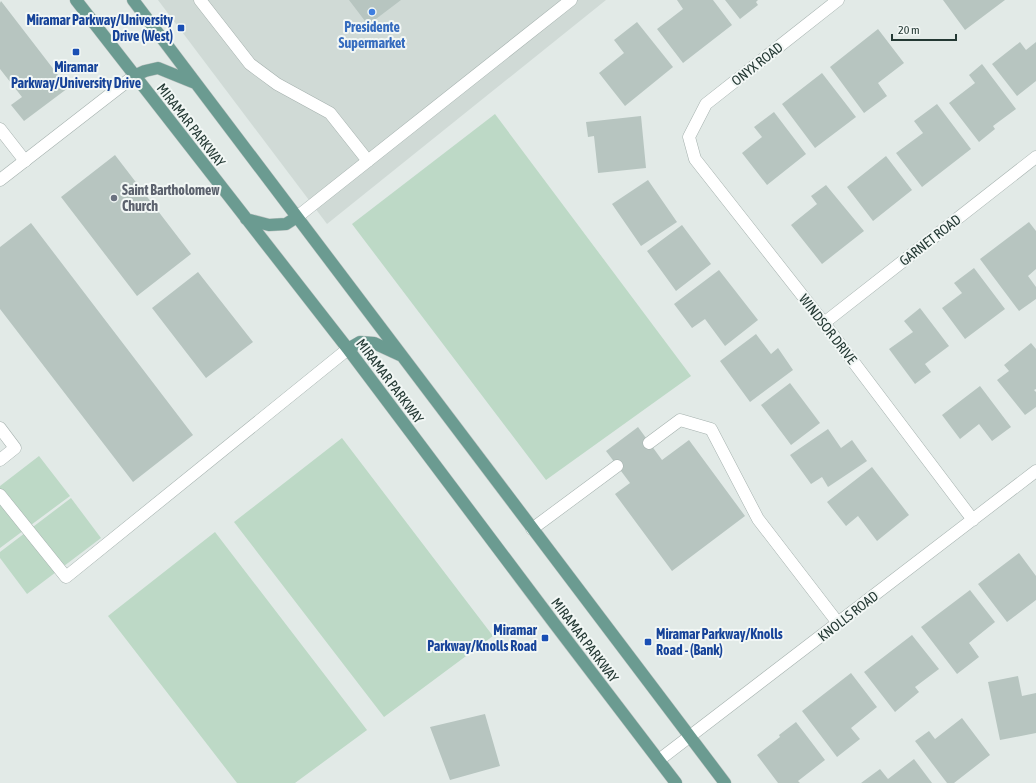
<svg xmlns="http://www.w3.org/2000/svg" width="1036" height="783" font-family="'Asap Condensed',sans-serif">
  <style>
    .built { fill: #d0dad6 }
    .green { fill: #bdd9c6 }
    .building { fill: #b7c5c0 }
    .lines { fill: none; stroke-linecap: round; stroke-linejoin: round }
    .service-casing { stroke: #a5b1ae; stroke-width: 13 }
    .minor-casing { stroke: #a5b1ae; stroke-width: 13 }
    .primary-casing { stroke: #bdc4c2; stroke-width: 13 }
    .service { stroke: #fff; stroke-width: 12 }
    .minor { stroke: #fff; stroke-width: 12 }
    .primary { stroke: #6b9b91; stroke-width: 12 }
    .shop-dot { fill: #3f7fe0; stroke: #f2f7f5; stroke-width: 1.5 }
    .transit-dot { fill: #1a4fb4; stroke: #f2f7f5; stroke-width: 1.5 }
    .worship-dot { fill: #6b7280; stroke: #f2f7f5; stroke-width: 1.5 }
    .labels { text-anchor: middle; stroke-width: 4; stroke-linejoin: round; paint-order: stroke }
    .transit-label { font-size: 14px; font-weight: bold; fill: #164399; stroke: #f2f7f5; text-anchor: end }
    .shop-label { font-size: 14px; font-weight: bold; fill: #366cbe; stroke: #f2f7f5 }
    .street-label { font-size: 14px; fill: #243934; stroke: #f2f7f5 }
    .worship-label { font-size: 14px; font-weight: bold; fill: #5b616d; stroke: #f2f7f5; text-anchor: start }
  </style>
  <rect width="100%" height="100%" fill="#e2eae7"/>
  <path class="built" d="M158,0H606L327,224Z"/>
  <path class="green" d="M495,114L691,376L546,480L352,224Z
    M342,438L493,636L384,717L234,522Z
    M39,456L70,496L0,548V486Z
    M71,498L101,538L27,594L0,558V552Z
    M215,532L367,730L295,783H237L108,616Z"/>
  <path class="building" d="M349,0H401L368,25Z
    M677,0H713L732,25L683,63L657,29L683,9Z
    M725,0H758L756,2L758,5L740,19Z
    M943,0H1005L965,30Z
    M1,1L68,88L24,121L11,105L22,97L0,69V3Z
    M637,22L673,67L625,106L599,73L624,53L614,40Z
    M878,29L904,63L878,83L887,96L864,113L830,67Z
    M1020,42L1026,50L1036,42V81L1017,96L992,64Z
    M982,64L1016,109L993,126L995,129L979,142L949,103L975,83L969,75Z
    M822,73L856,117L815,148L782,104Z
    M937,104L971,149L922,187L896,153L923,133L914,121Z
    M774,112L806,154L767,185L742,153L762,137L754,127Z
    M641,116L646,168L598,173L594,136L588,137L586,122Z
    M115,155L191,254L137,296L61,197Z
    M886,156L912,190L873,221L847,187Z
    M648,180L677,222L641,246L612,204Z
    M826,185L864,231L822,264L791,225L817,204L811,196Z
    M1029,222L1036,231V269L1028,276L1036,287V299L1019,311L980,259Z
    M31,223L193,435L133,482L0,309V247Z
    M682,225L711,264L676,291L647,251Z
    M974,268L1005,309L965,339L942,308L962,293L954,283Z
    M719,270L758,320L725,346L705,319L692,328L674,304Z
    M198,272L253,342L206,378L152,308Z
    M920,308L949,346L925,364L931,372L915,384L889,349L913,332L904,321Z
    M756,334L771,354L778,348L793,370L750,402L720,361Z
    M1031,343L1036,349V389L1034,390L1036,392V407L1025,415L997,380L1009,371L1004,365Z
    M790,383L820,423L791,445L761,405Z
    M980,386L1011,427L992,441L979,424L960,439L942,415Z
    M638,427L662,460L689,440L745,516L672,571L615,494L630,483L606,451Z
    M828,429L841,448L852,440L867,461L828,487L822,477L811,484L790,455Z
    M872,467L909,515L877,541L858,516L846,526L827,502Z
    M1019,553L1036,576V600L1007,622L978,584Z
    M970,590L995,622L969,643L979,657L957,674L921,627Z
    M912,635L939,669L915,687L919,692L895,712L864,672Z
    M851,673L877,707L851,728L860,739L837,757L802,711Z
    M1018,676L1022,696L1036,693V733L1000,740L988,682Z
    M485,714L500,766L450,780L430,727Z
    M962,718L990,755L954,783H947L915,741L929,731L935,739Z
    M796,722L825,760L798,781L800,783H778L757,755L780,737L779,735Z
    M914,759L932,783H861L880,769L888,779Z"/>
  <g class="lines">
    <g class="service-casing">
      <path id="service" d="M200,0L250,64L277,84L330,113L368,161
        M0,129L25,161
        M297,217L571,0
        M0,428L15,448L0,460
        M649,443L680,420L711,429L758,519L838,623
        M0,495L66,577L348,349
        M532,529L617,466"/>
    </g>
    <g class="minor-casing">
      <path id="minor" d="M838,0L706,104L689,137L695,159L824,323L973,520
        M0,180L134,76
        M824,323L1036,157
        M659,760L1036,471"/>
    </g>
    <g class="primary-casing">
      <path id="primary" d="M76,0L348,349L554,623L676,783
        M133,0L725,783
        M134,76L145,71L158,68L195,83
        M246,219L269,225L286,224L297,217
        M348,349L360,342L374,343L400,355"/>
    </g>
    <use href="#service" class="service"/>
    <use href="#minor" class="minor"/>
    <use href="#primary" class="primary"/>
  </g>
  <circle class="shop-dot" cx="372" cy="12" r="4"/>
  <g class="transit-dot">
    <rect x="177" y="24" width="8" height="8" rx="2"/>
    <rect x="72" y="48" width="8" height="8" rx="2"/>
    <rect x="541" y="634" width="8" height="8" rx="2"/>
    <rect x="644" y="638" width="8" height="8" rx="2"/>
  </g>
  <circle class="worship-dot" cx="114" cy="198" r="4"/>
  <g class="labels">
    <g class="transit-label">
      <text x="173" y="25">Miramar Parkway/University<tspan x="173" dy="16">Drive (West)</tspan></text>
      <text x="76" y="72" text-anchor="middle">Miramar<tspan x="76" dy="16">Parkway/University Drive</tspan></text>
      <text x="537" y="635">Miramar<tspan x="537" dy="16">Parkway/Knolls Road</tspan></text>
      <text x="656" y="639" text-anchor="start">Miramar Parkway/Knolls<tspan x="656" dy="16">Road - (Bank)</tspan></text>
    </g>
    <g class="shop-label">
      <text x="372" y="32">Presidente<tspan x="372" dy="16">Supermarket</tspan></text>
    </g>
    <g class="street-label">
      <text transform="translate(757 64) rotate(-38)" y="5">ONYX ROAD</text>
      <text transform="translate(191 125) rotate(52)" y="5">MIRAMAR PARKWAY</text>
      <text transform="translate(930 240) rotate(-38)" y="5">GARNET ROAD</text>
      <text transform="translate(828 329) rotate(52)" y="5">WINDSOR DRIVE</text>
      <text transform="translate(390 381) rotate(53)" y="5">MIRAMAR PARKWAY</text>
      <text transform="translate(848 616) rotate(-38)" y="5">KNOLLS ROAD</text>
      <text transform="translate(585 640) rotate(53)" y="5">MIRAMAR PARKWAY</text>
    </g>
    <g class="worship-label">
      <text x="122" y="195">Saint Bartholomew<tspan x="122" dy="16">Church</tspan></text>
    </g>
  </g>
  <path d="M892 34v6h64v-6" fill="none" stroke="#243934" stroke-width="2"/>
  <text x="898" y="34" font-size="12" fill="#243934" stroke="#f2f7f5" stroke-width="3" paint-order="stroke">20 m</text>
</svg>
